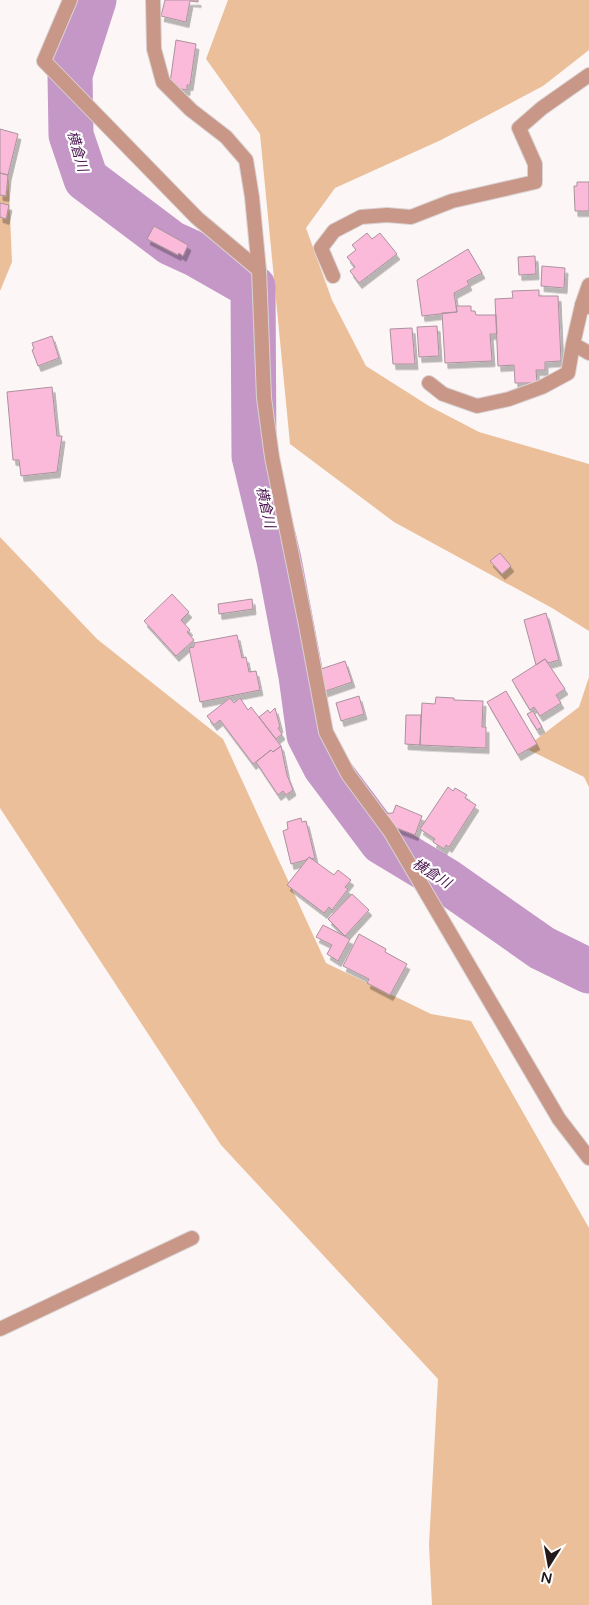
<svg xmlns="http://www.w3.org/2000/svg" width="589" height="1605" font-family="'Varela Round','Noto Sans JP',sans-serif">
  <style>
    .green { fill: #ebbf99 }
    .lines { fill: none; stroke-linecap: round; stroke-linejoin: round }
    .river { stroke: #c497c7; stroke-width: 45 }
    .building { fill: #fbbad9; stroke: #aa929d; filter: url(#shadow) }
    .service-casing { stroke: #d9d3d3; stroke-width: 16 }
    .minor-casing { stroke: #d9d3d3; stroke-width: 16 }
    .service { stroke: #c99788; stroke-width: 14 }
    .minor { stroke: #c99788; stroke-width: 14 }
    .labels { text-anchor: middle; stroke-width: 4.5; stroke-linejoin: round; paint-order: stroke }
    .water-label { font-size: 14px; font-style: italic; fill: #49134e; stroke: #fff }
  </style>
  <defs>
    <filter id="shadow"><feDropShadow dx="3" dy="5.5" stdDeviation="0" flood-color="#0004"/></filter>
  </defs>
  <rect width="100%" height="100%" fill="#fcf6f6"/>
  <path class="green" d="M228,0H589V50L543,86L441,140L335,188L306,228L332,300L366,366L429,406L479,432L589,464V631L552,608L394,522L290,444L260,134L206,59Z
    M0,162L8,167L12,262L0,291Z
    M0,537L97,639L223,739L326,963L431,1014L471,1021L589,1228V1605H432L429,1545L438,1379L221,1145L0,808Z
    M589,677V787L584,777L525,748L579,707Z"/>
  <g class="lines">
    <path class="river" d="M94,0L70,75L71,135L86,179L171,243L195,254L253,287L254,456L279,560L301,676L309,735L325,766L382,842L445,880L542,948L589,971"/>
  </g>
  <path class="building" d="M165,0H198V2L190,1L186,22L161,16Z
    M176,40L196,44L190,85H187V90L175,88L176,84L170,83Z
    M0,129L18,134L8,175L0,173Z
    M0,173L8,175L6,196L0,195Z
    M577,182H589V211H575L574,186H577Z
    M0,203L9,205L6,219L0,217Z
    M154,226L188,245L183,256L179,253L178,255L147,239Z
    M367,233L372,239L380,233L397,254L359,283L350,271L355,267L347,257L356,250L352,245Z
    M468,249L482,273L467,281L469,285L454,293L457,312L422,316L417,280Z
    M535,256L536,274L519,275L518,257Z
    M542,266L565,268L564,288L541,286Z
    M539,290V296H558L561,361L545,362V370H536L537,383H515L514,365L498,366L495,299L513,298L512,291Z
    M456,306H471V311H475L476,315H496L497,334H490L492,361L445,363L442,313L457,312Z
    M437,326L439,356L419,357L417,327Z
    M412,328L415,364H393L390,329Z
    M52,336L59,358L38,366L32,350L34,349L32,343Z
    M52,387L57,436H62L57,472L21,476L19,460H13L7,392Z
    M500,553L511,566L502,574L490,561Z
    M172,594L189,612L181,620L190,630L187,632L194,640L176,656L144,621Z
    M252,599L253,609L219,614L218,604Z
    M546,613L559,660L548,663L545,659L536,665L524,620Z
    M237,635L242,658L246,657L249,672L256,671L260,690L200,702L189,648L194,647V643Z
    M545,659L565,689L556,695L561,703L540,716L534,707L530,710L512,680Z
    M345,661L352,682L320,693L312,672Z
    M506,691L537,744L518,755L487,702Z
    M359,696L364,714L341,721L336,703Z
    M436,697L454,698V700L483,701L482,727H486V748L420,745L422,703L435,704Z
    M230,698L234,703L240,698L248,710L251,707L281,746L273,752L271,750L253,764L220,720L214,725L207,716Z
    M275,708L280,727L278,728L282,734L276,739L259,717L268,710L270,713Z
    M533,711L542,727L537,730L527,714Z
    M406,715H421L420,745L405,744Z
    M281,746L287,775L293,790L286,795L283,791L278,795L256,762L271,750L273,752Z
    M448,787L453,791L455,788L467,795L465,798L476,805L449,847L446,845L444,849L433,842L435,839L420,829Z
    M396,805L422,816L415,835L375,820L377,814L393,813Z
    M301,818L302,822L306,821L315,858L312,859L309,857L306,860L291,864L283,831L288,829L287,822Z
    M309,857L334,875L338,870L351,880L345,887L348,889L332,910L329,907L324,913L287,885Z
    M352,894L369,910L345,936L328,919Z
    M323,925L350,939L338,961L327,954L332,945L316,937Z
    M359,934L386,949L385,952L407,964L390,995L367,983L369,979L343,966Z"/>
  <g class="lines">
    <g class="service-casing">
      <path id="service" d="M333,276L321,248L334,231L361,217L387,215L411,217L452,201L535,182V164L519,128L542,108L589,75
        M582,305L573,344L589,353
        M429,383L443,394L477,406L509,399L542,387L568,373L573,344"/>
    </g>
    <g class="minor-casing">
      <path id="minor" d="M70,0L44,61L197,218L259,270
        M153,0L154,49L163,82L191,110L226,137L246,160L252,197L259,270L264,398L272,457L305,620L326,732L348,774L390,831L559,1119L589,1158
        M589,285L582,305L589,307
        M0,1329L192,1238"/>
    </g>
    <use href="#service" class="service"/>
    <use href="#minor" class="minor"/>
  </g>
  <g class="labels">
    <g class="water-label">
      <text transform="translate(78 151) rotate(74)" y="5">横倉川</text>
      <text transform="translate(266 507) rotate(77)" y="5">横倉川</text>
      <text transform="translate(432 873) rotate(32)" y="5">横倉川</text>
    </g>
  </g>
  <g transform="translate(549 1565) rotate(191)" stroke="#ffffff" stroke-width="4" paint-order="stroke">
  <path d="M0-4L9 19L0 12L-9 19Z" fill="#23191a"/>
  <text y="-8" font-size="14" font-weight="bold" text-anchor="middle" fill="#23191a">N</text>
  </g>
</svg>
